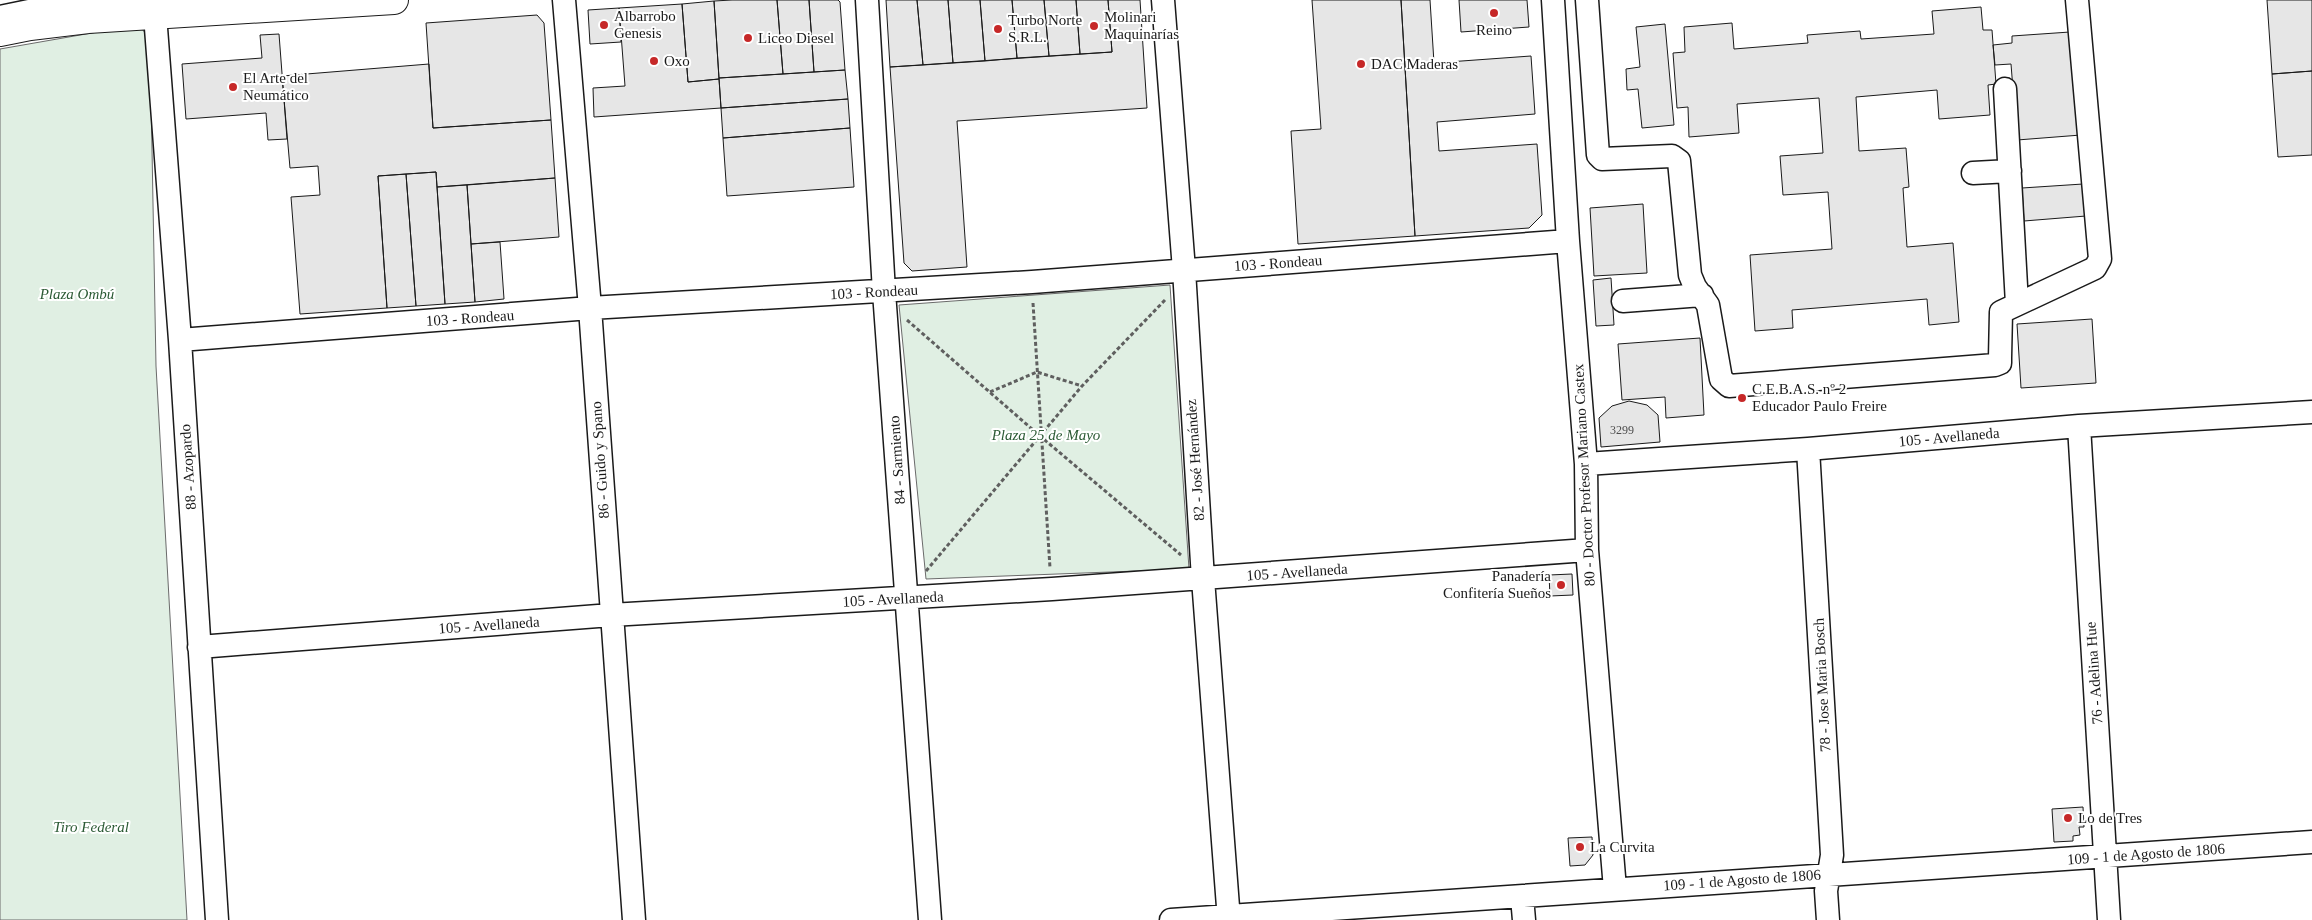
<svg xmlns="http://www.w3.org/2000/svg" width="2312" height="920" font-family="'Times New Roman',serif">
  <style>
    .green { fill: #e0efe3; stroke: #6a6a6a }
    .building { fill: #e6e6e6; stroke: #1a1a1a }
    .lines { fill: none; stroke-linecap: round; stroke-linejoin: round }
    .minor-casing { stroke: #1a1a1a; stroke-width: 25 }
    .major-casing { stroke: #1a1a1a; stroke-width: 30 }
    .path { stroke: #5f5f5f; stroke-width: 3; stroke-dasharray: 4 2.5; stroke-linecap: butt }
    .minor { stroke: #fff; stroke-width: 22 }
    .major { stroke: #fff; stroke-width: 28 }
    .poi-dot { fill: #c62828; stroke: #fff; stroke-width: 2 }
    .labels { text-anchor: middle; stroke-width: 4; stroke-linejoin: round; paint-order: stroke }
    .number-label { font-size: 12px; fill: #4d4d4d }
    .poi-label { font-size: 15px; fill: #1a1a1a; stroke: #fff; text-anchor: start }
    .street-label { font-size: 15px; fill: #1a1a1a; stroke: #fff }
    .park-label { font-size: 15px; font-style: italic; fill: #2b5a34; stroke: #fff }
  </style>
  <rect width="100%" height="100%" fill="#fff"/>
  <path class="green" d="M126,27L143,30L150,40L156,366L187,920H0V49Z
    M1170,285L1189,569L926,579L899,305Z"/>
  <path class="building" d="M732,0H777L783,74L719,78L714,1Z
    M777,0H809L814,72L783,74Z
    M809,0H838L840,2L845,70L814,72Z
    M886,0H917L923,65L890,67Z
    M917,0H948L953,63L923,65Z
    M948,0H980L985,61L953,63Z
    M980,0H1012L1017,58L985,61Z
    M1012,0H1044L1049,56L1017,58Z
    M1044,0H1076L1080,54L1049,56Z
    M1076,0H1108L1112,52L1080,54Z
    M1108,0H1140L1147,108L957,121L967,267L912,271L904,263L890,67L1112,52Z
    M1312,0H1401L1415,236L1298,244L1291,131L1321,129Z
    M1401,0H1430L1434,63L1531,56L1535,114L1437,122L1439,151L1537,144L1542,215L1529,228L1415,236Z
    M1459,0H1527L1529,27L1461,32Z
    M2267,0H2312V71L2272,74Z
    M714,1L719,79L688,82L682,4Z
    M682,4L688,82L719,79L721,108L594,117L593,88L625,86L619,8Z
    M1981,7L1983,30H1992L1996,84L1988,85L1990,115L1939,119L1937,90L1856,97L1859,151L1906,148L1909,187L1903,188L1907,247L1953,243L1959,322L1929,325L1927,299L1792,310L1793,328L1755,331L1750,255L1832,249L1828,192L1783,195L1780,156L1823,153L1819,98L1737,104L1739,133L1689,137L1688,107L1677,108L1673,53L1685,52L1684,27L1732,23L1734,49L1808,43L1807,35L1860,31L1861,39L1934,34L1932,11Z
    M619,8L621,42L590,44L588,10Z
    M537,15L544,23L551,120L433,128L426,23Z
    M1665,24L1674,125L1642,128L1638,89L1627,90L1626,69L1640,67L1636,27Z
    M2070,32L2081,135L2017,140L2011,64L1995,65L1993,45L2012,43V36Z
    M279,34L287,139L268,140L266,113L186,119L182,64L262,58L260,35Z
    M429,64L433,128L551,120L555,178L437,187L436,172L378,176L387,308L300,314L291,197L320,195L318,166L290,168L282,76Z
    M845,70L848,99L721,108L719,78Z
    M2312,71V155L2278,157L2272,74Z
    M848,99L850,128L723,138L721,108Z
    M850,128L854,187L727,196L723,138Z
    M436,172L445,304L416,306L406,174Z
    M406,174L416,306L387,308L378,176Z
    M555,178L559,237L471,244L467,185Z
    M2083,184L2086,216L2024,221L2022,188Z
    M467,185L475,302L445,304L437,187Z
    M1643,204L1647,273L1594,276L1590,208Z
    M500,242L504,299L475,302L471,244Z
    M1611,278L1614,325L1596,326L1593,280Z
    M2092,319L2096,383L2021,388L2017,324Z
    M1700,338L1704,415L1666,418L1665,397L1622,400L1618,344Z
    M1629,401L1647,405L1658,415L1660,442L1601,447L1599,418L1612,406Z
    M1572,574L1573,595L1550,596L1549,575Z
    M2083,807L2084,827H2079L2080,835L2073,836V841L2054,842L2052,809Z
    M1592,837L1593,855L1585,865L1570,866L1568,838Z"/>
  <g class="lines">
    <g class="minor-casing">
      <path id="minor" d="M564,0L590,308L634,920
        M867,0L884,292L930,920
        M1163,0L1184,270L1203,579L1229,920
        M1553,0L1568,241L1586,464L1587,550L1615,889
        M1587,0L1598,155L1602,159L1672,156L1679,161L1690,275L1695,287L1708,305L1721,379L1729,386L1995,365L2000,363V358L2001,312L2095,268L2100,259L2077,0
        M155,15L180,340L217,920
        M0,17L29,11L158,0
        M2005,89L2017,304
        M1973,173L2010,171
        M1623,301L1702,295
        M180,340L590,308L1032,282L1568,241
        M2079,426L2109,920
        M1808,449L1832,855L1826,891L1828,920
        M1586,464L1808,449L2079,426L2312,412
        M199,647L611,615L1052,589L1587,550
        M1522,897L1524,920
        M1171,920L2312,842"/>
    </g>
    <g class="major-casing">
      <path id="major" d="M0,32L30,26L88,19L394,0"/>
    </g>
    <path class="path" d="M1033,303L1050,568
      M907,320L1040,436L1181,555
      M990,392L1037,372L1082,386
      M926,571L1082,386L1165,300"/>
    <use href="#minor" class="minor"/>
    <use href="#major" class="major"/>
  </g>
  <g class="poi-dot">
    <circle cx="1494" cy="13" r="5"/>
    <circle cx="604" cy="25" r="5"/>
    <circle cx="1094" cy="26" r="5"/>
    <circle cx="998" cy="29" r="5"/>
    <circle cx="748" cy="38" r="5"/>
    <circle cx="654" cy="61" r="5"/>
    <circle cx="1361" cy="64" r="5"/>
    <circle cx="233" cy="87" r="5"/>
    <circle cx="1742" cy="398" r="5"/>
    <circle cx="1561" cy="585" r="5"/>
    <circle cx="2068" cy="818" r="5"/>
    <circle cx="1580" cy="847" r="5"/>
  </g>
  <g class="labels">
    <g class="number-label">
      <text x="1622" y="434">3299</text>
    </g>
    <g class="poi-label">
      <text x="614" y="21">Albarrobo<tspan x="614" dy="17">Genesis</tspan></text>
      <text x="1104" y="22">Molinari<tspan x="1104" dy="17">Maquinarías</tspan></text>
      <text x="1008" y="25">Turbo Norte<tspan x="1008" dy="17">S.R.L.</tspan></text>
      <text x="1494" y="35" text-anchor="middle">Reino</text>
      <text x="758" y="43">Liceo Diesel</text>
      <text x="664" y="66">Oxo</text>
      <text x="1371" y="69">DAC Maderas</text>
      <text x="243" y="83">El Arte del<tspan x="243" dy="17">Neumático</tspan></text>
      <text x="1752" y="394">C.E.B.A.S. nº 2<tspan x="1752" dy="17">Educador Paulo Freire</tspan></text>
      <text x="1551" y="581" text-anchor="end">Panadería<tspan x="1551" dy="17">Confitería Sueños</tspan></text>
      <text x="2078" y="823">Lo de Tres</text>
      <text x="1590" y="852">La Curvita</text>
    </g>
    <g class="street-label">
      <text transform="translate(1278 263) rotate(-4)" y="5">103 - Rondeau</text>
      <text transform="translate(874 292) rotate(-3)" y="5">103 - Rondeau</text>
      <text transform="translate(470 318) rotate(-4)" y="5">103 - Rondeau</text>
      <text transform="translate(1949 437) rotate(-5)" y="5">105 - Avellaneda</text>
      <text transform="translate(600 460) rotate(-94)" y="5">86 - Guido y Spano</text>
      <text transform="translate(897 460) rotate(-94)" y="5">84 - Sarmiento</text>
      <text transform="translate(1195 460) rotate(-94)" y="5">82 - José Hernández</text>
      <text transform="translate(188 467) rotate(-94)" y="5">88 - Azopardo</text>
      <text transform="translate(1584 475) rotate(-93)" y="5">80 - Doctor Profesor Mariano Castex</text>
      <text transform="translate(1297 572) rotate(-4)" y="5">105 - Avellaneda</text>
      <text transform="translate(893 599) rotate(-3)" y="5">105 - Avellaneda</text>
      <text transform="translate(489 625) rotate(-4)" y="5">105 - Avellaneda</text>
      <text transform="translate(2094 673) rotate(-94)" y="5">76 - Adelina Hue</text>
      <text transform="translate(1822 685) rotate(-93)" y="5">78 - Jose Maria Bosch</text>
      <text transform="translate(2146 854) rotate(-4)" y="5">109 - 1 de Agosto de 1806</text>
      <text transform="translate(1742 880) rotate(-4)" y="5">109 - 1 de Agosto de 1806</text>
    </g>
    <g class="park-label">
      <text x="77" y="299">Plaza Ombú</text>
      <text x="1046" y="440">Plaza 25 de Mayo</text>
      <text x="91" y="832">Tiro Federal</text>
    </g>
  </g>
</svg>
